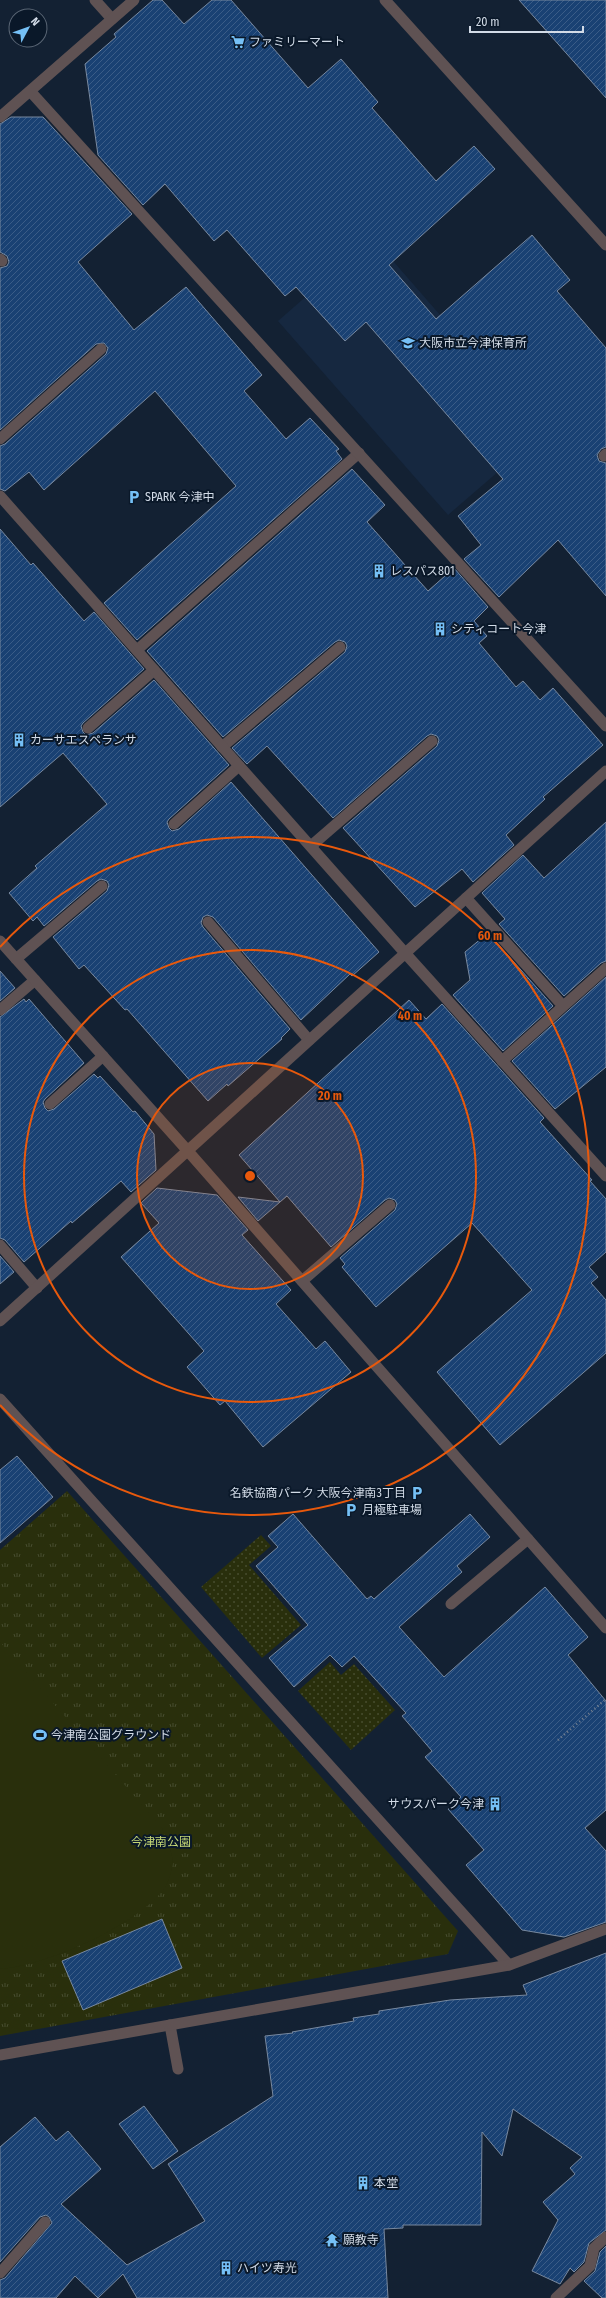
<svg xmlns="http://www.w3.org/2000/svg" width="606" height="2298" font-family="'Fira Sans Condensed','Noto Sans JP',sans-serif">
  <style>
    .built { fill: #162840 }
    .grass { fill: url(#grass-tufts) }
    .garden { fill: url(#garden-dots) }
    .pitch { fill: #292f0c }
    .building { fill: url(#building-hatch); stroke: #7889a0 }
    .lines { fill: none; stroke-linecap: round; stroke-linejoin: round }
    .path { stroke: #768190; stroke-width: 2.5; stroke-dasharray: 1 3; stroke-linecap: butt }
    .service { stroke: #5f5253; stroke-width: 11 }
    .minor { stroke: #5f5253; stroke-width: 11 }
    .tertiary { stroke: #5f5253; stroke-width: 11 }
    .ring { fill: none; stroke: #e8590c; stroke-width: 2 }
    .labels { text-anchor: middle; stroke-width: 4; stroke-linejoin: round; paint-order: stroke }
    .poi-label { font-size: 12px; fill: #d2dbe7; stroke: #0a1829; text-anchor: start }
    .park-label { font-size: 12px; fill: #c5d775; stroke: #0a1829 }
    .centre { fill: #e8590c; stroke: #0a1829; stroke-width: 2 }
    .ring-label { font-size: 12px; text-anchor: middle; font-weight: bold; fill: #e8590c; stroke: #0a1829; stroke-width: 4; stroke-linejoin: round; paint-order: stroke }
  </style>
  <defs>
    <pattern id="grass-tufts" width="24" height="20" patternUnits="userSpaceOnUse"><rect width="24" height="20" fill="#292f0c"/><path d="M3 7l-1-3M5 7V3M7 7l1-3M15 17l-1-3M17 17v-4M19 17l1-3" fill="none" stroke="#474d2f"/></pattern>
    <pattern id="garden-dots" width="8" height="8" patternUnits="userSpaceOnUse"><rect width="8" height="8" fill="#292f0c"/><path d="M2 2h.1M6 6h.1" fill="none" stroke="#474d2f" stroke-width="1.8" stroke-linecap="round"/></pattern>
    <pattern id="building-hatch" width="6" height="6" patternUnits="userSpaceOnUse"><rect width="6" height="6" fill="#194173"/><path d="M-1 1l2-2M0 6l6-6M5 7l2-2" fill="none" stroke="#3a5c87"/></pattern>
  </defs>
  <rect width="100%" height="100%" fill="#132133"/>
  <path class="built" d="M373,238L543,433L448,515L278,321Z"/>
  <path class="grass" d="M67,1491L458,1931L448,1954L0,2036V1550Z"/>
  <path class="garden" d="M261,1535L271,1546L249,1565L301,1625L262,1658L201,1587Z
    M330,1662L341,1675L354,1664L395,1710L351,1750L298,1691Z"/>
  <path class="pitch" d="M0,1642L162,1828C165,1838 173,1853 173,1863C172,1869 168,1884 164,1889C136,1926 45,1966 0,1969Z"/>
  <path class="building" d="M153,0H162L184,24L212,0H231L308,88L341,59L378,102L372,108L436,181L474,146L495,169L389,265L436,319L532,235L570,280L557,291L606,348V447L601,449L597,455L599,461L606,463V596L558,540L499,597L464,559L481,545L458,516L503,479L366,322L345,341L296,287L285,296L227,230L214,241L165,184L143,205L98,155L85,64L116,37L114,34Z
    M519,0H606V98Z
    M11,117H43L132,214L78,262L134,330L186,287L262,375L244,391L286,439L310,418L339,449L336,451L342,459L137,640L104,603L236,486L155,391L44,490L29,472L5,491L0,489V446L5,444L106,354L108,348L104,343L96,344L0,430V268L7,266L9,262L7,256L0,252V124Z
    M352,469L385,505L367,522L428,591L454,568L488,607L474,621L487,636L479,643L516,687L523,681L540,700L553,688L603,745L543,797L545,799L506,835L514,845L473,882L462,869L415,907L343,828L437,746L439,740L437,736L431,734L427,736L333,818L267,746L247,764L232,748L345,652L347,646L345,642L339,640L335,642L223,737L147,651Z
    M0,529L31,565L33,563L84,621L94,612L144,669L83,723L81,726L83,732L86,735L93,733L154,680L229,765L169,819L167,822L169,828L172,831L179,829L231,782L379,952L352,976L350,974L301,1020L213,917L207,915L203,917L201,923L203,927L290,1029L281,1038L282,1039L228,1086L227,1084L208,1101L127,1009L125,1010L84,965L79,969L53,937L107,891L109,885L107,881L101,879L97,881L44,926L37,917L33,921L9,893L37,868L35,866L107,804L63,753L0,807Z
    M606,822V961L601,963L564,996L499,924L505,919L482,893L523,855L544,878Z
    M488,933L553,1006L503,1051L453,995L470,980L465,952Z
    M0,971L15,988L0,1001Z
    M606,977V1067L555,1109L512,1061Z
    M24,999L26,1002L29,999L84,1063L45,1099L43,1102L45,1108L48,1111L54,1109L94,1074L98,1078L100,1076L133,1112L135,1111L154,1134L156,1170L131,1192L121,1181L72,1223L71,1221L24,1262L5,1240L0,1238V1017Z
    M409,1000L426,1019L442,1004L544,1118L540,1122L592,1180L590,1181L606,1199V1252L589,1267L598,1277L591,1283L606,1300V1353L500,1445L437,1372L532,1290L472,1223L376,1307L342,1267L345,1264L340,1258L395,1210L397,1204L395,1200L389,1198L385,1200L331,1247L287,1196L280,1202L239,1155Z
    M157,1188L217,1195L248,1230L242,1235L291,1290L276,1304L316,1349L325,1341L351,1372L263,1447L225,1401L220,1405L187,1367L204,1351L121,1257L159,1223L141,1203Z
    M238,1197L280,1202L258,1221Z
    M0,1256L14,1272L0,1284Z
    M17,1456L53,1497L0,1543V1470Z
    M293,1514L367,1599L371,1596L374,1599L470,1514L490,1537L457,1566L462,1572L399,1627L444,1677L545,1587L588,1637L568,1655L606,1701V1810L585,1828L606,1851V1922L564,1937L522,1930L466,1865L484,1850L448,1809L461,1797L425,1757L432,1751L402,1716L406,1713L354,1656L342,1667L330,1655L294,1687L269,1658L308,1625L256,1566L278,1547L268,1536Z
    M162,1919L182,1968L83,2010L62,1961Z
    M606,1953V2230L589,2243L584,2262L574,2272L570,2268L560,2284L532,2271L558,2220L543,2202L575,2174L570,2168L582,2157L513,2109L502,2156L482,2132L481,2225H403V2228L384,2229L388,2298H137L123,2274L98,2298L75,2276L56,2298H0V2280L5,2278L52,2223L49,2217L46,2215L40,2217L0,2262V2147L35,2117L56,2141L68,2131L101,2169L61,2204L127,2265L205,2221L168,2164L273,2096L265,2036L293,2033L292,2032L354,2021L353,2018L379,2014V2011L450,2000L527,1995L523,1985Z
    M144,2106L178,2151L153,2169L119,2124Z
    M606,2246V2298H602L584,2281L595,2271L600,2252Z"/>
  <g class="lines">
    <path class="path" d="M558,1740L606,1699"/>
    <path class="service" d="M95,0L112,19
      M0,259L2,261
      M0,439L101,349
      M604,456L606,454
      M137,650L359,453
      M88,728L154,670
      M222,747L340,647
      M174,824L239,766
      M311,846L432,741
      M466,898L563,1006
      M208,922L309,1040
      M16,959L102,886
      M0,1010L35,980
      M502,1061L606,968
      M50,1104L103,1056
      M0,1245L37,1288
      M302,1281L390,1205
      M451,1604L528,1539
      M170,2025L178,2069
      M0,2273L45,2222"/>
    <path class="minor" d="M30,91L606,726
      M0,117L134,0
      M0,496L405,953L606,1176
      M0,941L187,1150L606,1628
      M0,1321L606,771
      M0,1399L509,1965
      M556,2298L590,2266L594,2248L606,2237"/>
    <path class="tertiary" d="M385,0L606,245
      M0,2055L509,1965L606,1929"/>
  </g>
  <circle cx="250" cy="1176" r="113" fill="#e8590c" fill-opacity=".12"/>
  <g class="ring">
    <circle cx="250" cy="1176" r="113"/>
    <circle cx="250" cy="1176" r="226"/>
    <path d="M0 947A339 339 0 1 1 0 1405"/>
  </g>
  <defs>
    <g id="supermarket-bare" transform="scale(1.08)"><path d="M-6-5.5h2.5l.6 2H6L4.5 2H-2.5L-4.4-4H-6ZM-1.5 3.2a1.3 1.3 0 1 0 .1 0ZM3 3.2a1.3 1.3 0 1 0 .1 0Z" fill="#75c0f6" stroke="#0a1829" stroke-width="2.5" paint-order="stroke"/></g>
    <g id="school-bare" transform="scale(1.08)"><path d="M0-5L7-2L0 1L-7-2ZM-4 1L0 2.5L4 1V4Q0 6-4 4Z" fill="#75c0f6" stroke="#0a1829" stroke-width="2.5" paint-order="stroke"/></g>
    <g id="parking-bare" transform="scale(1.08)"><path d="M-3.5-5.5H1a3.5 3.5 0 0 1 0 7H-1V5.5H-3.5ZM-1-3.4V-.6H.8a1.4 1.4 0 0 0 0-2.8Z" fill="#75c0f6" stroke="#0a1829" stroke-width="2.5" paint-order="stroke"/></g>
    <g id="building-bare" transform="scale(1.08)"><path d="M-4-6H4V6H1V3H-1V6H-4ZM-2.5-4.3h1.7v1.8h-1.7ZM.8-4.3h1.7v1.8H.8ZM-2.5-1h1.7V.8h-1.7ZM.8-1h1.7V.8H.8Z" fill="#75c0f6" stroke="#0a1829" stroke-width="2.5" paint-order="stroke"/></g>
    <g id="stadium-bare" transform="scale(1.08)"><path d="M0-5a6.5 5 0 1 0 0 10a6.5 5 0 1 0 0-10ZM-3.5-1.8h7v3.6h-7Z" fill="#75c0f6" stroke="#0a1829" stroke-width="2.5" paint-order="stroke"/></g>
    <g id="temple-bare" transform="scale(1.08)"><path d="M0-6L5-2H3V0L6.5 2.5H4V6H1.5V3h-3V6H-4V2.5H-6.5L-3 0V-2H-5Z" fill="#75c0f6" stroke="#0a1829" stroke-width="2.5" paint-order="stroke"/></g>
  </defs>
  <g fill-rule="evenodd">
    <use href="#supermarket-bare" x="238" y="42"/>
    <use href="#school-bare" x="408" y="343"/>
    <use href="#parking-bare" x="134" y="497"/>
    <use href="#building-bare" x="379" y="571"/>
    <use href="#building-bare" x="440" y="629"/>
    <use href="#building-bare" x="19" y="740"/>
    <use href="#parking-bare" x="417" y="1493"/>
    <use href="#parking-bare" x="351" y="1510"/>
    <use href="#stadium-bare" x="40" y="1735"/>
    <use href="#building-bare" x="495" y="1804"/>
    <use href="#building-bare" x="363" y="2183"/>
    <use href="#temple-bare" x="332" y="2240"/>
    <use href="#building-bare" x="226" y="2268"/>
  </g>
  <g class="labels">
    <g class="poi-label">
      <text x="249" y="46">ファミリーマート</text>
      <text x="419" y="347">大阪市立今津保育所</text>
      <text x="145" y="501">SPARK 今津中</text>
      <text x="390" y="575">レスパス801</text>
      <text x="451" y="633">シティコート今津</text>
      <text x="30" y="744">カーサエスペランサ</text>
      <text x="406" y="1497" text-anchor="end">名鉄協商パーク 大阪今津南3丁目</text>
      <text x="362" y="1514">月極駐車場</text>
      <text x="51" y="1739">今津南公園グラウンド</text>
      <text x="484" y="1808" text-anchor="end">サウスパーク今津</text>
      <text x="374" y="2187">本堂</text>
      <text x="343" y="2244">願教寺</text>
      <text x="237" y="2272">ハイツ寿光</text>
    </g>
    <g class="park-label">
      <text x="161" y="1846">今津南公園</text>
    </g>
  </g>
  <circle cx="250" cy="1176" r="6" class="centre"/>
  <g class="ring-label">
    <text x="490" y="940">60 m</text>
    <text x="410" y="1020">40 m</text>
    <text x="330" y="1100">20 m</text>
  </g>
  <g transform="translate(28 28) rotate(49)"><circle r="19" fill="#0a1829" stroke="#5a6675"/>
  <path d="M0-3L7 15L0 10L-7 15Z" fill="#75c0f6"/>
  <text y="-6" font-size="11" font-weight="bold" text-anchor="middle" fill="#d2dbe7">N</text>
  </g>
  <path d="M470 26v6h113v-6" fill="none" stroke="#d2dbe7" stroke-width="2"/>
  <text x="476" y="26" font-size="12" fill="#d2dbe7" stroke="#0a1829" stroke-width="3" paint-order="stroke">20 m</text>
</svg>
